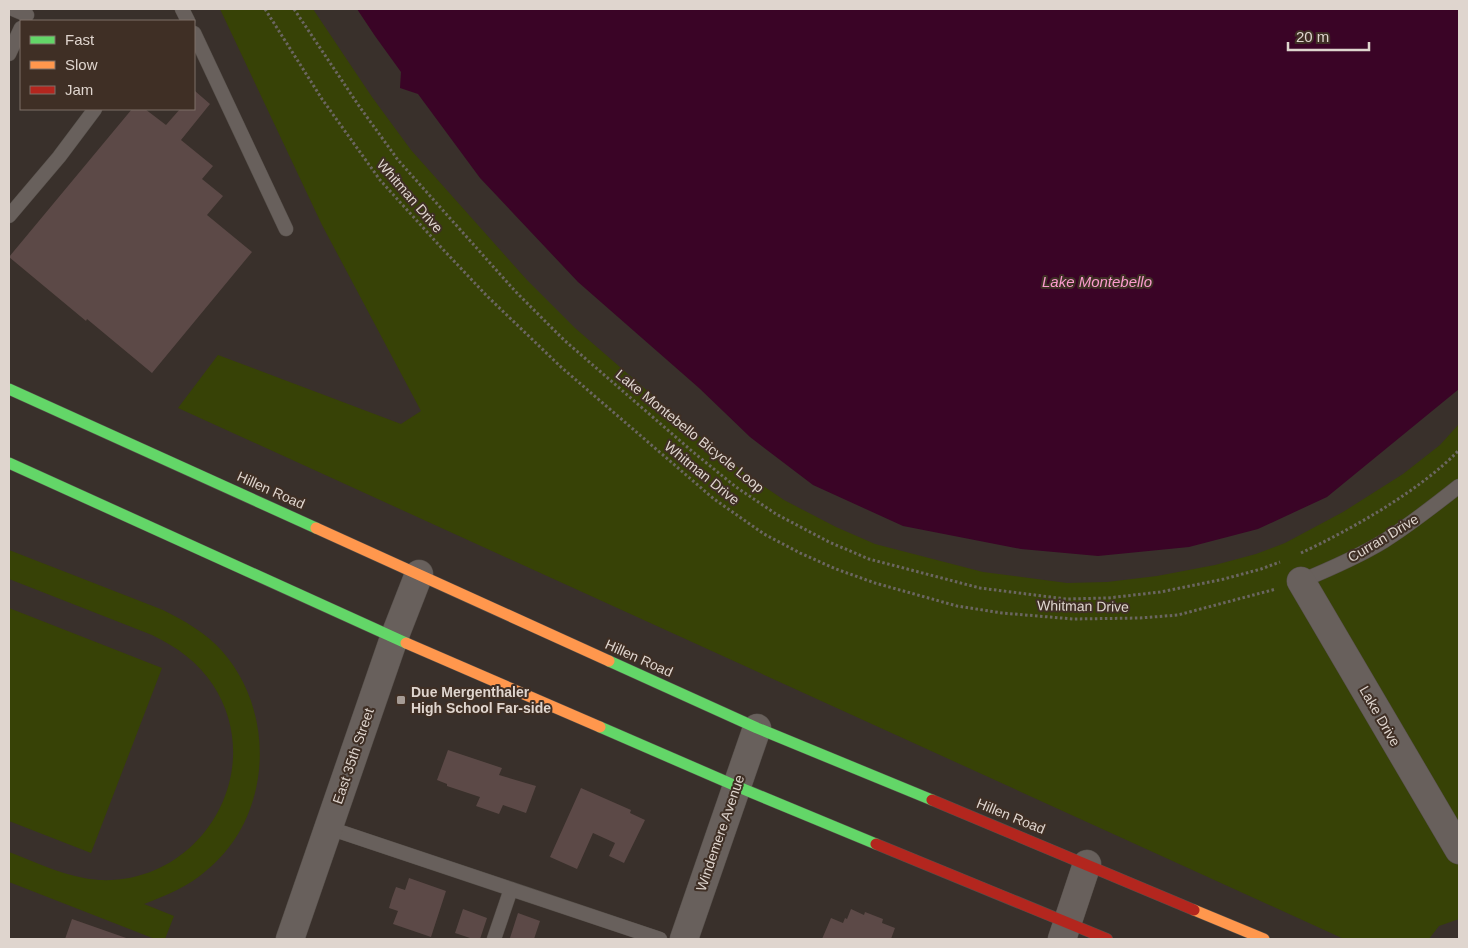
<svg xmlns="http://www.w3.org/2000/svg" width="1468" height="948" font-family="Arial,sans-serif">
  <style>
    .green { fill: #374206 }
    .water { fill: #3a0426 }
    .building { fill: #5c4947 }
    .lines { fill: none; stroke-linecap: round; stroke-linejoin: round }
    .lane-casing { stroke: #554e49; stroke-width: 15 }
    .street-casing { stroke: #554e49; stroke-width: 29 }
    .fast-casing { stroke: #554e49; stroke-width: 12 }
    .slow-casing { stroke: #554e49; stroke-width: 12 }
    .jam-casing { stroke: #554e49; stroke-width: 12 }
    .path { stroke: #6b6661; stroke-width: 3; stroke-dasharray: 2.5 2.5; stroke-linecap: butt }
    .lane { stroke: #68605c; stroke-width: 14 }
    .street { stroke: #68605c; stroke-width: 28 }
    .fast { stroke: #63d668; stroke-width: 11 }
    .slow { stroke: #ff974d; stroke-width: 11 }
    .jam { stroke: #b3261e; stroke-width: 11 }
    .poi-dot { fill: #a59b95; stroke: #3f2f25; stroke-width: 2 }
    .labels { text-anchor: middle; stroke-width: 4; stroke-linejoin: round; paint-order: stroke }
    .street-label { font-size: 14px; fill: #dfd5ce; stroke: #3f2f25 }
    .poi-label { font-size: 14px; font-weight: bold; fill: #dfd5ce; stroke: #3f2f25; text-anchor: start }
    .water-label { font-size: 15px; font-style: italic; fill: #fb9bcd; stroke: #3f2f25 }
  </style>
  <rect width="100%" height="100%" fill="#39302b"/>
  <path class="green" d="M220,9H313L372,97L411,150L527,280L575,328L704,440L746,474L784,500L836,527L875,544L983,572L1067,583L1107,582L1157,576L1215,565L1256,554L1285,543L1343,512L1403,474L1440,445L1459,424V919L1439,926L1429,939H1344L178,408L218,355L401,424L421,411L322,225Z
    M9,550L163,610C185,621 206,633 222,651C277,713 272,817 207,870C188,887 167,895 144,904L174,916L165,939H155L9,882V852C38,863 68,878 99,880C201,885 269,771 213,685C198,662 177,647 152,635L9,579Z
    M9,608L162,668L91,853L9,821Z"/>
  <path class="water" d="M357,9H1459V389L1327,497L1258,529L1189,547L1098,556L1021,549L903,526L813,485L750,437L699,388L578,282L480,178L418,94L400,88L401,72L375,36Z"/>
  <path class="building" d="M195,91L210,104L181,140L213,166L202,179L223,196L207,215L252,252L152,373L87,319L86,321L9,257L132,109H145L166,125L180,109H194Z
    M448,750L502,768L499,775L536,786L526,813L503,805L499,814L476,806L480,797L447,786V784L437,780Z
    M581,788L631,810L630,813L645,820L624,863L609,856L615,843L593,833L577,869L550,857Z
    M409,878L446,891L431,937L393,924L398,911L389,908L392,898L396,887L405,890Z
    M463,909L487,918L480,939H473L455,933Z
    M851,909L864,915L865,912L883,919L882,923L895,928L891,939H822L831,918L843,923L845,918L847,919Z
    M518,913L540,921L534,939L510,938Z
    M72,919L129,939H65Z"/>
  <g class="lines">
    <g class="lane-casing">
      <path id="lane" d="M13,9L27,15
        M182,9L188,21
        M194,33L286,229
        M9,54L21,28
        M9,216L59,157L95,109
        M1301,581C1330,569 1358,557 1384,541C1411,524 1435,505 1459,486
        M329,828L660,939
        M494,939L511,889"/>
    </g>
    <g class="street-casing">
      <path id="street" d="M1301,581L1459,850
        M290,939L394,638L419,574
        M684,939L757,728
        M1062,939L1087,864"/>
    </g>
    <g class="fast-casing">
      <path id="fast" d="M9,389L316,528
        M9,463L406,643
        M609,661L757,728L932,800
        M600,727L736,786L876,844"/>
    </g>
    <g class="slow-casing">
      <path id="slow" d="M316,528L609,661
        M406,643L600,727
        M1194,910L1264,939"/>
    </g>
    <g class="jam-casing">
      <path id="jam" d="M932,800L1194,910
        M876,844L1107,939"/>
    </g>
    <path class="path" d="M265,9L322,99L380,180L437,243L487,296L561,367L714,499L764,534L800,553L836,569L875,583L957,606L1002,613L1073,619L1140,618L1178,615L1276,589
      M294,9L359,106L398,160L515,291L564,340L693,452L736,487L776,514L829,542L869,559L980,588L1066,599L1108,598L1160,592L1224,579L1261,569L1280,562
      M1301,553C1352,529 1421,490 1459,450"/>
    <use href="#lane" class="lane"/>
    <use href="#street" class="street"/>
    <use href="#fast" class="fast"/>
    <use href="#slow" class="slow"/>
    <use href="#jam" class="jam"/>
  </g>
  <rect class="poi-dot" x="396" y="695" width="10" height="10" rx="2.5"/>
  <g class="labels">
    <g class="street-label">
      <text transform="translate(410 196) rotate(49)" y="5">Whitman Drive</text>
      <text transform="translate(690 431) rotate(39)" y="5">Lake Montebello Bicycle Loop</text>
      <text transform="translate(702 473) rotate(39)" y="5">Whitman Drive</text>
      <text transform="translate(271 490) rotate(24)" y="5">Hillen Road</text>
      <text transform="translate(1383 538) rotate(-31)" y="5">Curran Drive</text>
      <text transform="translate(1083 606) rotate(1)" y="5">Whitman Drive</text>
      <text transform="translate(639 658) rotate(24)" y="5">Hillen Road</text>
      <text transform="translate(1380 716) rotate(60)" y="5">Lake Drive</text>
      <text transform="translate(353 756) rotate(-71)" y="5">East 35th Street</text>
      <text transform="translate(1011 816) rotate(22)" y="5">Hillen Road</text>
      <text transform="translate(720 833) rotate(-71)" y="5">Windemere Avenue</text>
    </g>
    <g class="poi-label">
      <text x="411" y="697">Due Mergenthaler<tspan x="411" dy="16">High School Far-side</tspan></text>
    </g>
    <g class="water-label">
      <text x="1097" y="287">Lake Montebello</text>
    </g>
  </g>
  <rect width="1468" height="948" fill="none" stroke="#dfd5ce" stroke-width="20"/>
  <rect x="20" y="20" width="175" height="90" fill="#3f2f25" stroke="#7f7169"/>
  <rect x="30" y="36" width="25" height="8" fill="#63d668" stroke="#7f7169"/>
  <text x="65" y="45" font-size="15" fill="#dfd5ce">Fast</text>
  <rect x="30" y="61" width="25" height="8" fill="#ff974d" stroke="#7f7169"/>
  <text x="65" y="70" font-size="15" fill="#dfd5ce">Slow</text>
  <rect x="30" y="86" width="25" height="8" fill="#b3261e" stroke="#7f7169"/>
  <text x="65" y="95" font-size="15" fill="#dfd5ce">Jam</text>
  <path d="M1288 42v8h81v-8" fill="none" stroke="#dfd5ce" stroke-width="2.5"/>
  <text x="1296" y="42" font-size="15" fill="#dfd5ce" stroke="#3f2f25" stroke-width="4" paint-order="stroke">20 m</text>
</svg>
